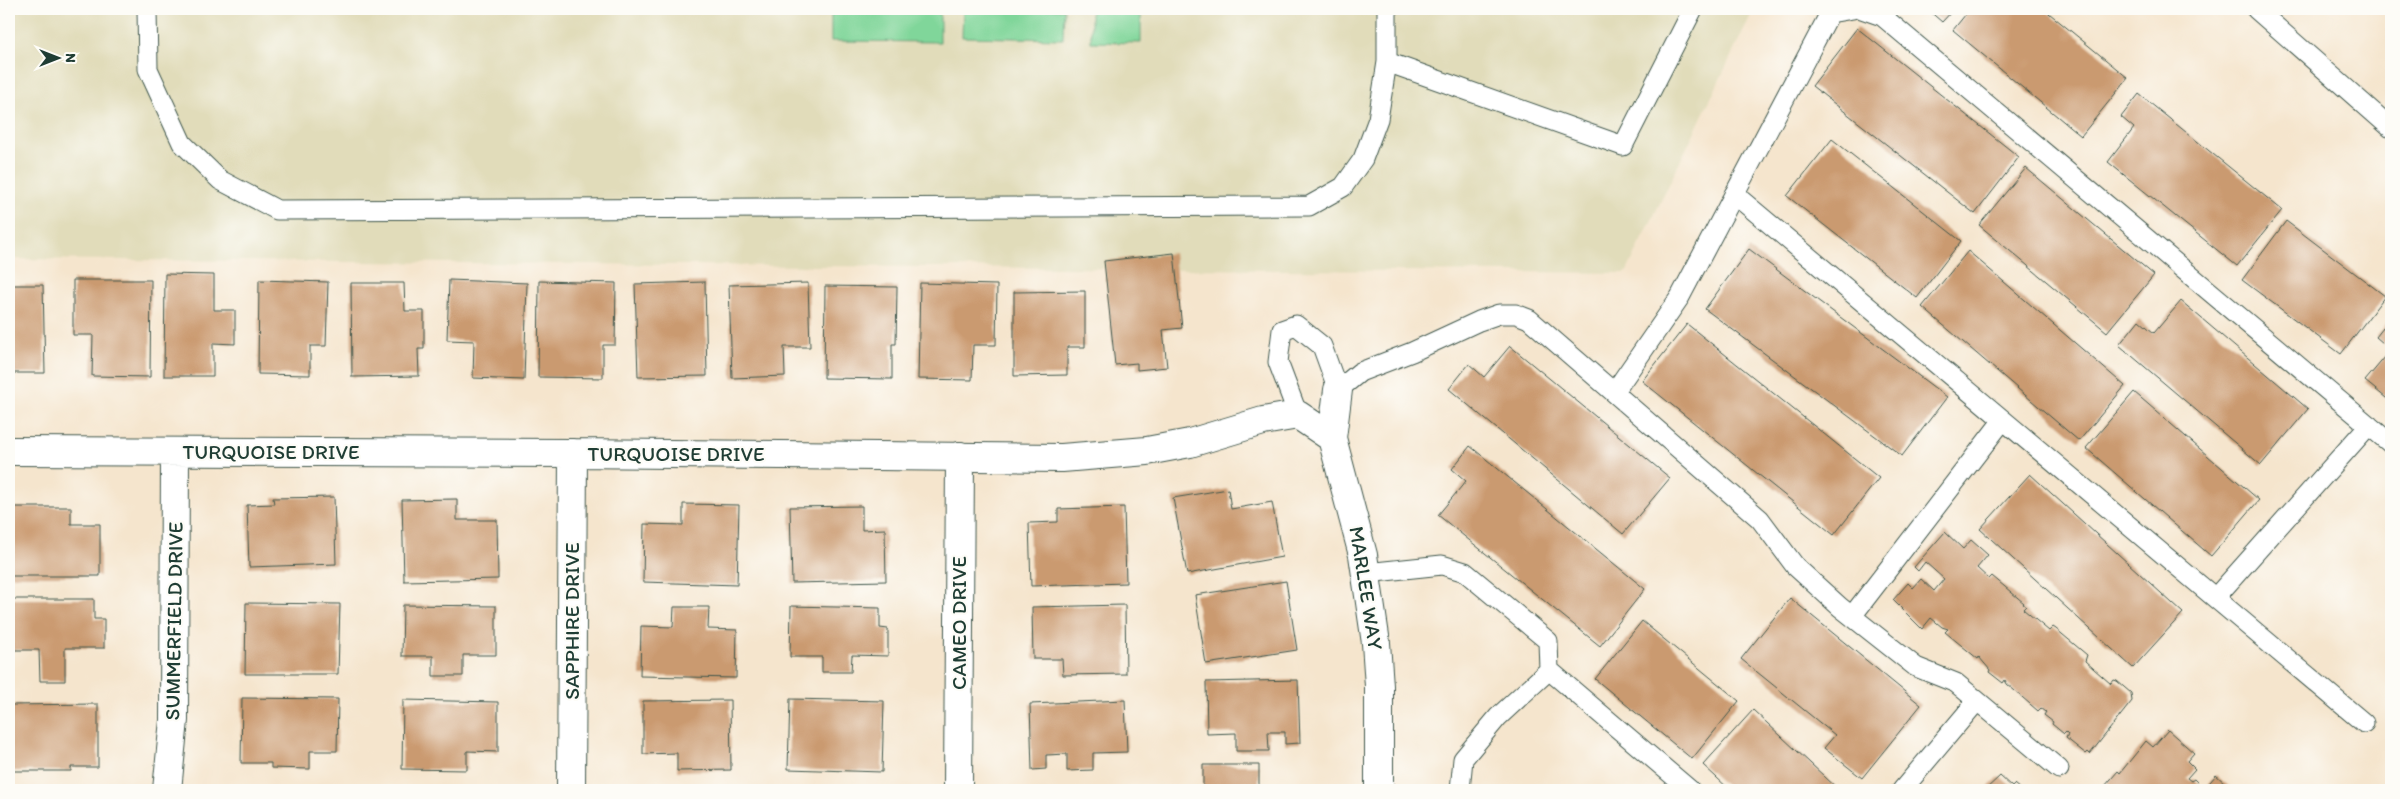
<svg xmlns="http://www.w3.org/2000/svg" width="2400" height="799" font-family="Itim,sans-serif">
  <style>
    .built { fill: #e1dcba }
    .green { fill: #80d69a; stroke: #508a67 }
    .building { fill: #ca9a6f }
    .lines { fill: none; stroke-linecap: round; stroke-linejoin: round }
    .lane-casing { stroke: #3f564b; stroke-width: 21 }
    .street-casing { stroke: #3f564b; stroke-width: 30 }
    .lane { stroke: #fff; stroke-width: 19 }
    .street { stroke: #fff; stroke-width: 28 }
    .labels { text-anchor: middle; stroke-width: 4.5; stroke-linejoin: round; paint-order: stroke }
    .street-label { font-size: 21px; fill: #1f3d34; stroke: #fdfcf7 }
  </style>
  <rect width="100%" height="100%" fill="#fdfcf7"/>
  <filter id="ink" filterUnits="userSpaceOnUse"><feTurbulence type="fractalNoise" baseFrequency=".02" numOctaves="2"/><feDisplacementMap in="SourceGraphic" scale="10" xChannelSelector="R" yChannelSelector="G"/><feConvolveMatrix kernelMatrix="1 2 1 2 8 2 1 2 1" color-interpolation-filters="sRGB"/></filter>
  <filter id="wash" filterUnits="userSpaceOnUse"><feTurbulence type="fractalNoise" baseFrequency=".0096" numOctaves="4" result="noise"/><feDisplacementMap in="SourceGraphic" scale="20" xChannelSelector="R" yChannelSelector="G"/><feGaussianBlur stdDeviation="1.12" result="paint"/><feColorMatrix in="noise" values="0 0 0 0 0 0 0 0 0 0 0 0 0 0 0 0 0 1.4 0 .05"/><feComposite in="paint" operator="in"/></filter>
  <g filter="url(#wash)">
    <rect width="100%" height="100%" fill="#f5e5cd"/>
    <path class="built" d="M9,9H1754L1626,273L9,259Z"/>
    <path class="green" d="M831,9H940V42L831,41Z
      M963,9H1064L1063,39L962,37Z
      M1091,9H1141V43L1091,42Z"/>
    <g id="blocks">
      <path class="building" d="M1927,9H1954L1942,22Z
        M1970,9H2044L2128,78L2081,136L1953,30Z
        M1857,28L2019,157L1975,214L1812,86Z
        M2139,94L2282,210L2237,266L2108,162L2134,128L2121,117Z
        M1832,139L1961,241L1917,298L1787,196Z
        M2026,168L2154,275L2107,332L1979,225Z
        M2286,221L2385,296L2341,354L2242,280Z
        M1749,249L1947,397L1902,456L1705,309Z
        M1968,251L2125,386L2079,441L1922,307Z
        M1174,253L1182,328L1163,330L1167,367L1137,370V363L1115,365L1104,261Z
        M165,274L214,275V310H235V344L213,343V376H164Z
        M73,280H151L150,377L92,376L93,335H73Z
        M259,280L328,282L326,346H310V375L258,374Z
        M449,280L527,283L524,380L473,378L474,341L447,340Z
        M539,281L616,283L615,345H603V378L538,377Z
        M705,282L707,376L638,377L635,284Z
        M351,283H404L405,311H424V349H418L419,376L352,377Z
        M808,283L810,347H784L785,376L732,378L729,285Z
        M920,283L997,285L996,345H973L972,380L918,379Z
        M9,285H43L45,373H9Z
        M825,286L897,287L896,344H892V379L824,378Z
        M1085,291V347H1067V375L1014,376V292Z
        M2181,301L2308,409L2261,465L2119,345L2139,320L2154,333Z
        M2391,318V402L2365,381L2391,350L2376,337Z
        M1687,324L1879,478L1834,535L1642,381Z
        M1510,346L1670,478L1623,534L1449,389L1469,364L1484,377Z
        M2134,392L2259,500L2211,556L2086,448Z
        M1470,446L1645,589L1600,646L1438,515L1466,481L1452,469Z
        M2030,474L2183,613L2133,668L1980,529Z
        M1228,489L1231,509L1272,502L1282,557L1187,574L1173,498Z
        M334,497L336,564L249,567L247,505L274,504L273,498Z
        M457,499V520H497L498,579L404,581L402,500Z
        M683,504L739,505L737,585L643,582L644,524L683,525Z
        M862,506V530L885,529L886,581L792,583L790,507Z
        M9,507H71V524H100V576H9Z
        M1124,507L1126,583L1031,586L1029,523L1058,522V509Z
        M1945,532L1963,549L1971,540L1988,555L1977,568L1989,579L1992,576L2024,603L2023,604L2026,606L2023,609L2049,631L2053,627L2056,629L2087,655L2085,661L2111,684L2114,680L2117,681L2131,693L2132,701L2090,754L2088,752L2086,754L2066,738L2068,734L2066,732L2064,734L2052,724L2053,722L2044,715L2046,712L2041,708L2038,711L2007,684L2005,680L2003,683L1989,672L1990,670L1979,657L1978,659L1945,632L1948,629L1942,627L1931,618L1922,629L1893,600L1908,583L1913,588L1921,579L1934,591L1944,579L1925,562L1918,571L1914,567Z
        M1286,581L1297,650L1206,664L1195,595Z
        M1790,598L1921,705L1862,778L1824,748L1835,735L1741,659Z
        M9,599H94V619H104V648H65V681H40L39,650H9Z
        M246,603L340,604L338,674H245Z
        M403,605L496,606V655H463V676H433V656H402Z
        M1125,605L1126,674L1063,675L1062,659H1033L1032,607Z
        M791,606L880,608V628L888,629V656L852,655L851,672H822V657H790Z
        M674,607H709L708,629L737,630L736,678L640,676L641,626L673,627Z
        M1642,621L1739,701L1692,759L1595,679Z
        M1298,680L1300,743L1285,744V732H1268L1269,751H1236V733L1207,734L1206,682Z
        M242,698L338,699L337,751H310V769L271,768V763H241Z
        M790,699L884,701L882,772L788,769Z
        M403,700L498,702V752L467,751V770L402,769Z
        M730,700L731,770L677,771V753L643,754V701Z
        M1125,700L1127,752L1093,753V770L1067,771V754L1046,755V769L1032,770L1030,704Z
        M98,704V767H71V771H10V705Z
        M1753,710L1839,790H1730L1703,765Z
        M2168,730L2194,753L2187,761L2195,769L2187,778L2191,781L2194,779L2204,789L2216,775L2233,790H2107L2104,787L2118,771L2120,773L2146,741L2153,747Z
        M1203,765H1259V787H1295V790H1203Z
        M2000,776L2012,787L2015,784L2022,790H1985Z"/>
    </g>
  </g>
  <g filter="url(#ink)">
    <use href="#blocks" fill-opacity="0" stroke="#3f564b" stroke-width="1"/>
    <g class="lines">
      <g class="lane-casing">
        <path id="lane" d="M147,9L148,69L182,143L220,180L277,210L1309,206L1343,187L1363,159L1378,119L1387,62V9
          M1862,9L1882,16L2391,444
          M2256,9L2391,128
          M1387,62L1623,146L1693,9
          M1734,194L2364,723
          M1615,391L1680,297L1830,13L1853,9
          M1298,415L1278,362L1282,330L1296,325L1322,346L1338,390L1360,372L1412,352L1479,321L1499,314H1516L1529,319L1760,519L1795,566L1840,607L1916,667L1956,683L2059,769
          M1366,573L1442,565L1465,572L1548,641L1549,670L1690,790
          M2215,598L2369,425
          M1852,616L2003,420
          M1460,790L1463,759L1498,717L1549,670
          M1902,790L1977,701"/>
      </g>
      <g class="street-casing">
        <path id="street" d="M1338,390L1332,438L1363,555L1376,643L1379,686V790
          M9,451L573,453L1062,458L1147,451L1190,443L1263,421L1298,415L1332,438
          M167,790L174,720L175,452
          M571,790L573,453
          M958,790L960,456"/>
      </g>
      <use href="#lane" class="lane"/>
      <use href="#street" class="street"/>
    </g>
  </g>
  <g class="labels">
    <g class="street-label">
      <text x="271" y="459">TURQUOISE DRIVE</text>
      <text x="676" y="461">TURQUOISE DRIVE</text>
      <text transform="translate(1366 588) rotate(81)" y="7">MARLEE WAY</text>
      <text transform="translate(174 621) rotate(-89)" y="7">SUMMERFIELD DRIVE</text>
      <text transform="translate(572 621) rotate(-90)" y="7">SAPPHIRE DRIVE</text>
      <text transform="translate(959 623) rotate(-90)" y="7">CAMEO DRIVE</text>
    </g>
  </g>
  <rect width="2400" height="799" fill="none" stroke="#fdfcf7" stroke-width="30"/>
  <g transform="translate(58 58) rotate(90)" stroke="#fdfcf7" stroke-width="4" paint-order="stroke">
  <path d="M0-4L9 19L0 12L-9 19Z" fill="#1f3d34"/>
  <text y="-8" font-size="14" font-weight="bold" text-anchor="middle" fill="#1f3d34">N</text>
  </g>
</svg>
